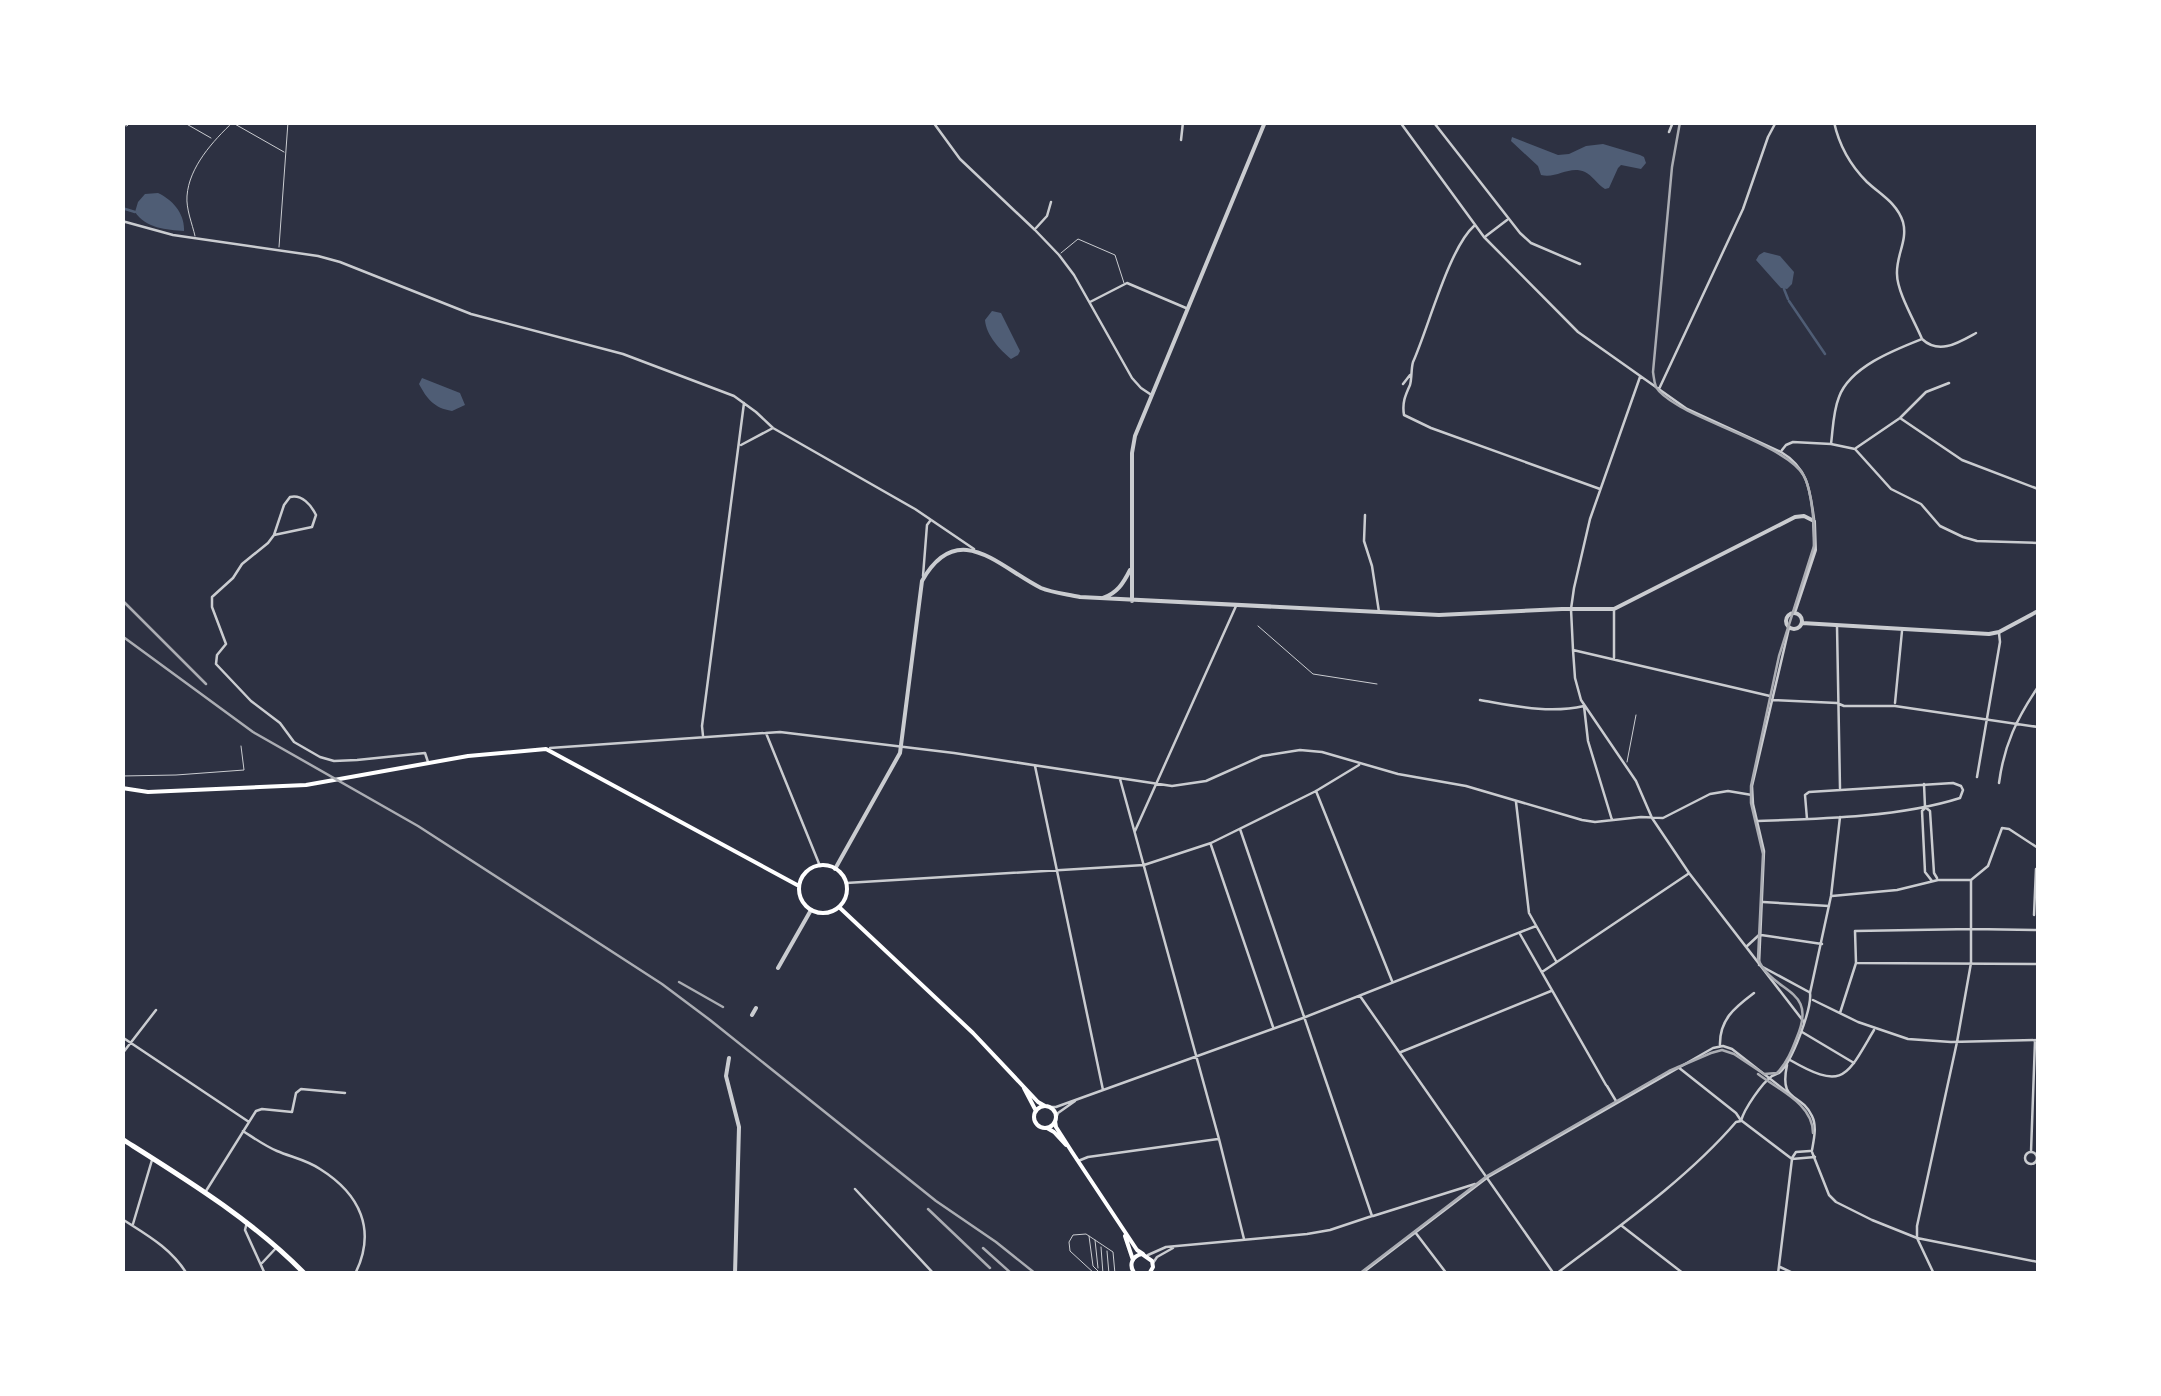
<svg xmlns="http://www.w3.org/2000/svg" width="2161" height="1396" font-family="'Noto Serif',serif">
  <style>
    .water { fill: #4f5d75 }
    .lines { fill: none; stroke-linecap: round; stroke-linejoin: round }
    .stream { stroke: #4f5d75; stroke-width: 2.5 }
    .service { stroke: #caccd0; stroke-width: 1 }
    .pedestrian { stroke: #caccd0; stroke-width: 2.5 }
    .minor { stroke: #caccd0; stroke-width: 2.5 }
    .tertiary { stroke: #caccd0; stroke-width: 4 }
    .secondary { stroke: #fff; stroke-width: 4 }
    .primary { stroke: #fff; stroke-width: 5 }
    .tram { stroke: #abadb3; stroke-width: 2.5 }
    .rail { stroke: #abadb3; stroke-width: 2.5 }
  </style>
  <rect width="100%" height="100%" fill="#2d3142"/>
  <path class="water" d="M1512,137L1558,155L1569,154L1586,146L1603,144L1640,155L1644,157L1646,163L1641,169L1621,165L1618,168L1609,188L1605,189C1597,184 1592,175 1585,172C1569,165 1557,179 1541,175L1538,166L1511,141Z
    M158,193C173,200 185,214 184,231C167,230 145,228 135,212L138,202L145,194Z
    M1764,252L1780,256L1794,272L1792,284L1787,289L1781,288L1756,260L1759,255Z
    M992,311L1001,313L1020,351L1018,355L1011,359C1000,350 986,335 985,320Z
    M422,378L460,393L465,405L452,411C434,408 427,399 419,384Z"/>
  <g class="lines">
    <path class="stream" d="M122,208L135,212
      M1784,289L1788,299
      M1789,301L1825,354"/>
    <path class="service" d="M183,122L211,138
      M233,123L284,152
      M122,125L127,126L131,122
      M195,236C192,223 186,209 187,196C189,167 213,141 233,122
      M279,247L288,122
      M1061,253L1078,239L1115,255L1124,283
      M1258,626L1313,674L1377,684
      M1627,762L1636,715
      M122,776L176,775L244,770L241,746
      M1089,1236L1093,1266L1101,1274
      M1095,1240L1098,1268
      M1101,1247L1103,1274
      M1107,1251L1109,1274
      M1095,1274L1070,1251L1069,1242L1073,1235L1086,1234L1113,1252L1115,1274"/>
    <path class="pedestrian" d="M1763,902L1829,906
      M2034,915L2036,869
      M1802,1032L1854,1063
      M1720,1046C1719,1020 1734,1008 1754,993
      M1790,1060C1844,1091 1846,1077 1874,1030
      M1678,1067L1736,1113L1740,1119
      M1607,1086L1616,1101
      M1373,1216L1475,1184
      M1361,1274L1488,1177L1713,1048L1723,1046L1732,1049L1787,1092"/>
    <path class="minor" d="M933,122L960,159L1035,230L1059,255L1074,275L1132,378L1141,388L1150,394
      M1400,122L1484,237L1578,332L1687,409L1781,452C1808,468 1810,490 1814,519
      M1834,122C1839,145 1851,166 1867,182C1881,195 1897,203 1903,222C1908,241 1896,255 1897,274C1897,292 1915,322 1922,339
      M1435,124L1520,233L1531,243L1580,264
      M1669,132L1673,122
      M1181,140L1183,122
      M122,221L173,235L318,256L340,262L471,314L623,354L734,396L756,412L773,428L915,509L974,549
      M1474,226C1449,248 1428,329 1413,362C1411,369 1412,378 1410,385C1405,396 1402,403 1404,415L1431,428L1600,489
      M1036,228L1047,216L1051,202
      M1486,236L1507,220
      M1090,302L1127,283L1186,308
      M1640,377L1590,519L1574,588L1571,609L1573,650L1575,678L1581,700L1636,781L1652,818L1689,873L1804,1022
      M1403,384L1410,375
      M1659,389L1743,209L1768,137L1776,122
      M1900,418L1962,460L2038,489
      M1831,444C1833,429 1833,412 1839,397C1850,367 1894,350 1922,339C1939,355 1958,343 1976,333
      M741,445L773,428
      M1856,448L1900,418L1926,392L1949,383
      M1782,450L1786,445L1793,442L1831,444L1855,449L1891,489L1921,504L1940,526L1963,537L1977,541L2038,543
      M1365,515L1364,541L1372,566L1379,612
      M274,535L284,505L290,497C302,494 311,505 316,515L312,527L274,535L268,543L242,564L233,578L212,597V607L226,644L217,655L216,664L251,701L280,723L294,742L320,757L334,761L357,760L425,753L428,762
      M923,576L927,525L930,521
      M1614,611V658
      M1837,626L1840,788
      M1573,650L1770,696
      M1480,700C1515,706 1549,714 1584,706L1588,741L1612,820
      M1772,700L1837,703L1844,706H1895L2038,727
      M1895,703L1902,631
      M766,733L820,866
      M703,736L702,726L744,403
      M550,748L780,732L954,753L1172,786L1206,781L1262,756L1300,750L1322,752L1398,774L1466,786L1582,820L1595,822L1641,817L1663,818L1710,794L1728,791L1752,795
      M1035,766L1103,1090
      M1977,777L2000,642L1999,633
      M1120,779L1219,1139L1244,1239
      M1999,783C2004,745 2017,718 2038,687
      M1924,784L1925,807L1930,811L1934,873L1937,878
      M1316,791L1392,981
      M1516,802L1529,913L1556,961
      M1925,808L1922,811L1925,872L1932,881
      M1758,821C1820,819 1901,817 1960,798L1963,790L1961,786L1953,783L1809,792L1805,795L1807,819
      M1135,831L1236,606
      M1211,845L1273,1027
      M846,883L1144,865L1211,843L1316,791L1359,765
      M1832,896L1897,890L1938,880H1971L1988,866L2002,828L2009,829L2038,848
      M1520,934L1606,1085
      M1761,935L1822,944
      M1746,947L1759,935
      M1857,963L2038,964
      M1759,964L1764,851L1753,804L1752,786L1789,628
      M1759,965L1809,992
      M1542,972L1688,874
      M1360,996L1554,1274
      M1813,1000L1858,1022L1908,1039L1951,1042L2038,1040
      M1840,1013L1856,963L1855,931L1972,929L2038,930
      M122,1037L249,1122
      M1401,1052L1551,991
      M122,1054L156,1010
      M1787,1065C1779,1104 1800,1091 1812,1116C1817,1126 1814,1139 1812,1150
      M1049,1107H1056L1303,1018L1536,926
      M1056,1118L1058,1113L1075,1101
      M1742,1121L1792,1159L1815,1157
      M243,1131C254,1138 265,1146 277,1151C291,1157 307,1160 320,1169C360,1194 377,1230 355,1274
      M2025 1158a6 6 0 1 1 12 0a6 6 0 1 1-12 0Z
      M1812,1152L1829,1195L1836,1202L1872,1220L1917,1238L2038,1262
      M2031,1152L2035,1041
      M1792,1158L1796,1152L1810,1151
      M1078,1161L1088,1157L1218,1139
      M855,1189L934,1274
      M206,1191L256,1111L262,1109L292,1112L296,1093L301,1089L345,1093
      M122,1219C147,1235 171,1248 187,1274
      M247,1222L245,1230L265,1274
      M133,1224L152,1160
      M1622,1226L1684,1274
      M1415,1232L1447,1274
      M1148,1255L1166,1247L1307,1234L1330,1230L1372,1216L1240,829
      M262,1263L277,1247
      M1153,1263L1157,1257L1173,1248
      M1780,1267L1795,1274
      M1556,1274C1618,1227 1686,1180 1736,1122L1741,1121C1744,1109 1762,1083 1772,1076C1775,1075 1777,1074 1779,1073C1792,1063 1812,1008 1810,993L1831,896L1840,817
      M1778,1274L1792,1159
      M1934,1274L1917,1238V1226L1957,1042L1971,963V880"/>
    <path class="tertiary" d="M1103,598C1117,593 1123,584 1130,570
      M1132,601V453L1135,436L1265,122
      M1786 621a8 8 0 1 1 16 0a8 8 0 1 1-16 0Z
      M1802,623L1989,634L1999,632L2038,611
      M835,869L900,753L922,581C958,517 1000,568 1041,588C1053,593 1067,594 1080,597L1439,615L1562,609H1614L1795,517L1804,516L1814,521L1815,550L1794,613
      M778,968L811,910
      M752,1015L756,1008
      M729,1058L726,1076L739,1127L735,1274"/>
    <path class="secondary" d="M122,788L148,792L306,785L468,756L546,749L799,886
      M799 889a24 24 0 1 1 48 0a24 24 0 1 1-48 0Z
      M839,907L973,1033L1038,1102L1045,1106
      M1024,1088L1036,1111
      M1034 1117a11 11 0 1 1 22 0a11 11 0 1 1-22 0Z
      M1055,1121L1056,1127L1072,1152L1137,1250L1143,1254
      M1047,1128L1054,1132L1066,1145
      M1125,1236L1133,1260
      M1135,1274C1128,1265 1132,1256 1142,1254L1152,1261L1153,1267L1149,1274"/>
    <path class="primary" d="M122,1139C187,1180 251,1219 305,1274"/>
    <path class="tram" d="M1758,1074C1779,1090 1813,1104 1813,1133
      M1359,1274L1487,1176L1669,1071L1711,1053L1722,1050L1734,1054L1764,1074L1777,1073C1787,1063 1792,1050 1797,1037C1818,987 1774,995 1758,959L1763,854L1751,803V786L1779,656L1814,546C1815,529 1812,491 1804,476C1790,449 1711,425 1681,407C1673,402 1661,396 1656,387C1654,382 1654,378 1653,372L1672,167L1680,122"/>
    <path class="rail" d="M122,600L206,684
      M122,636L253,732L418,826L662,984L710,1020L936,1201L996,1242L1036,1274
      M679,982L723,1007
      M928,1209L990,1268
      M983,1248L1012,1274"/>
  </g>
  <rect width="2161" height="1396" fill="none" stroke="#ffffff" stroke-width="250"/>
</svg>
